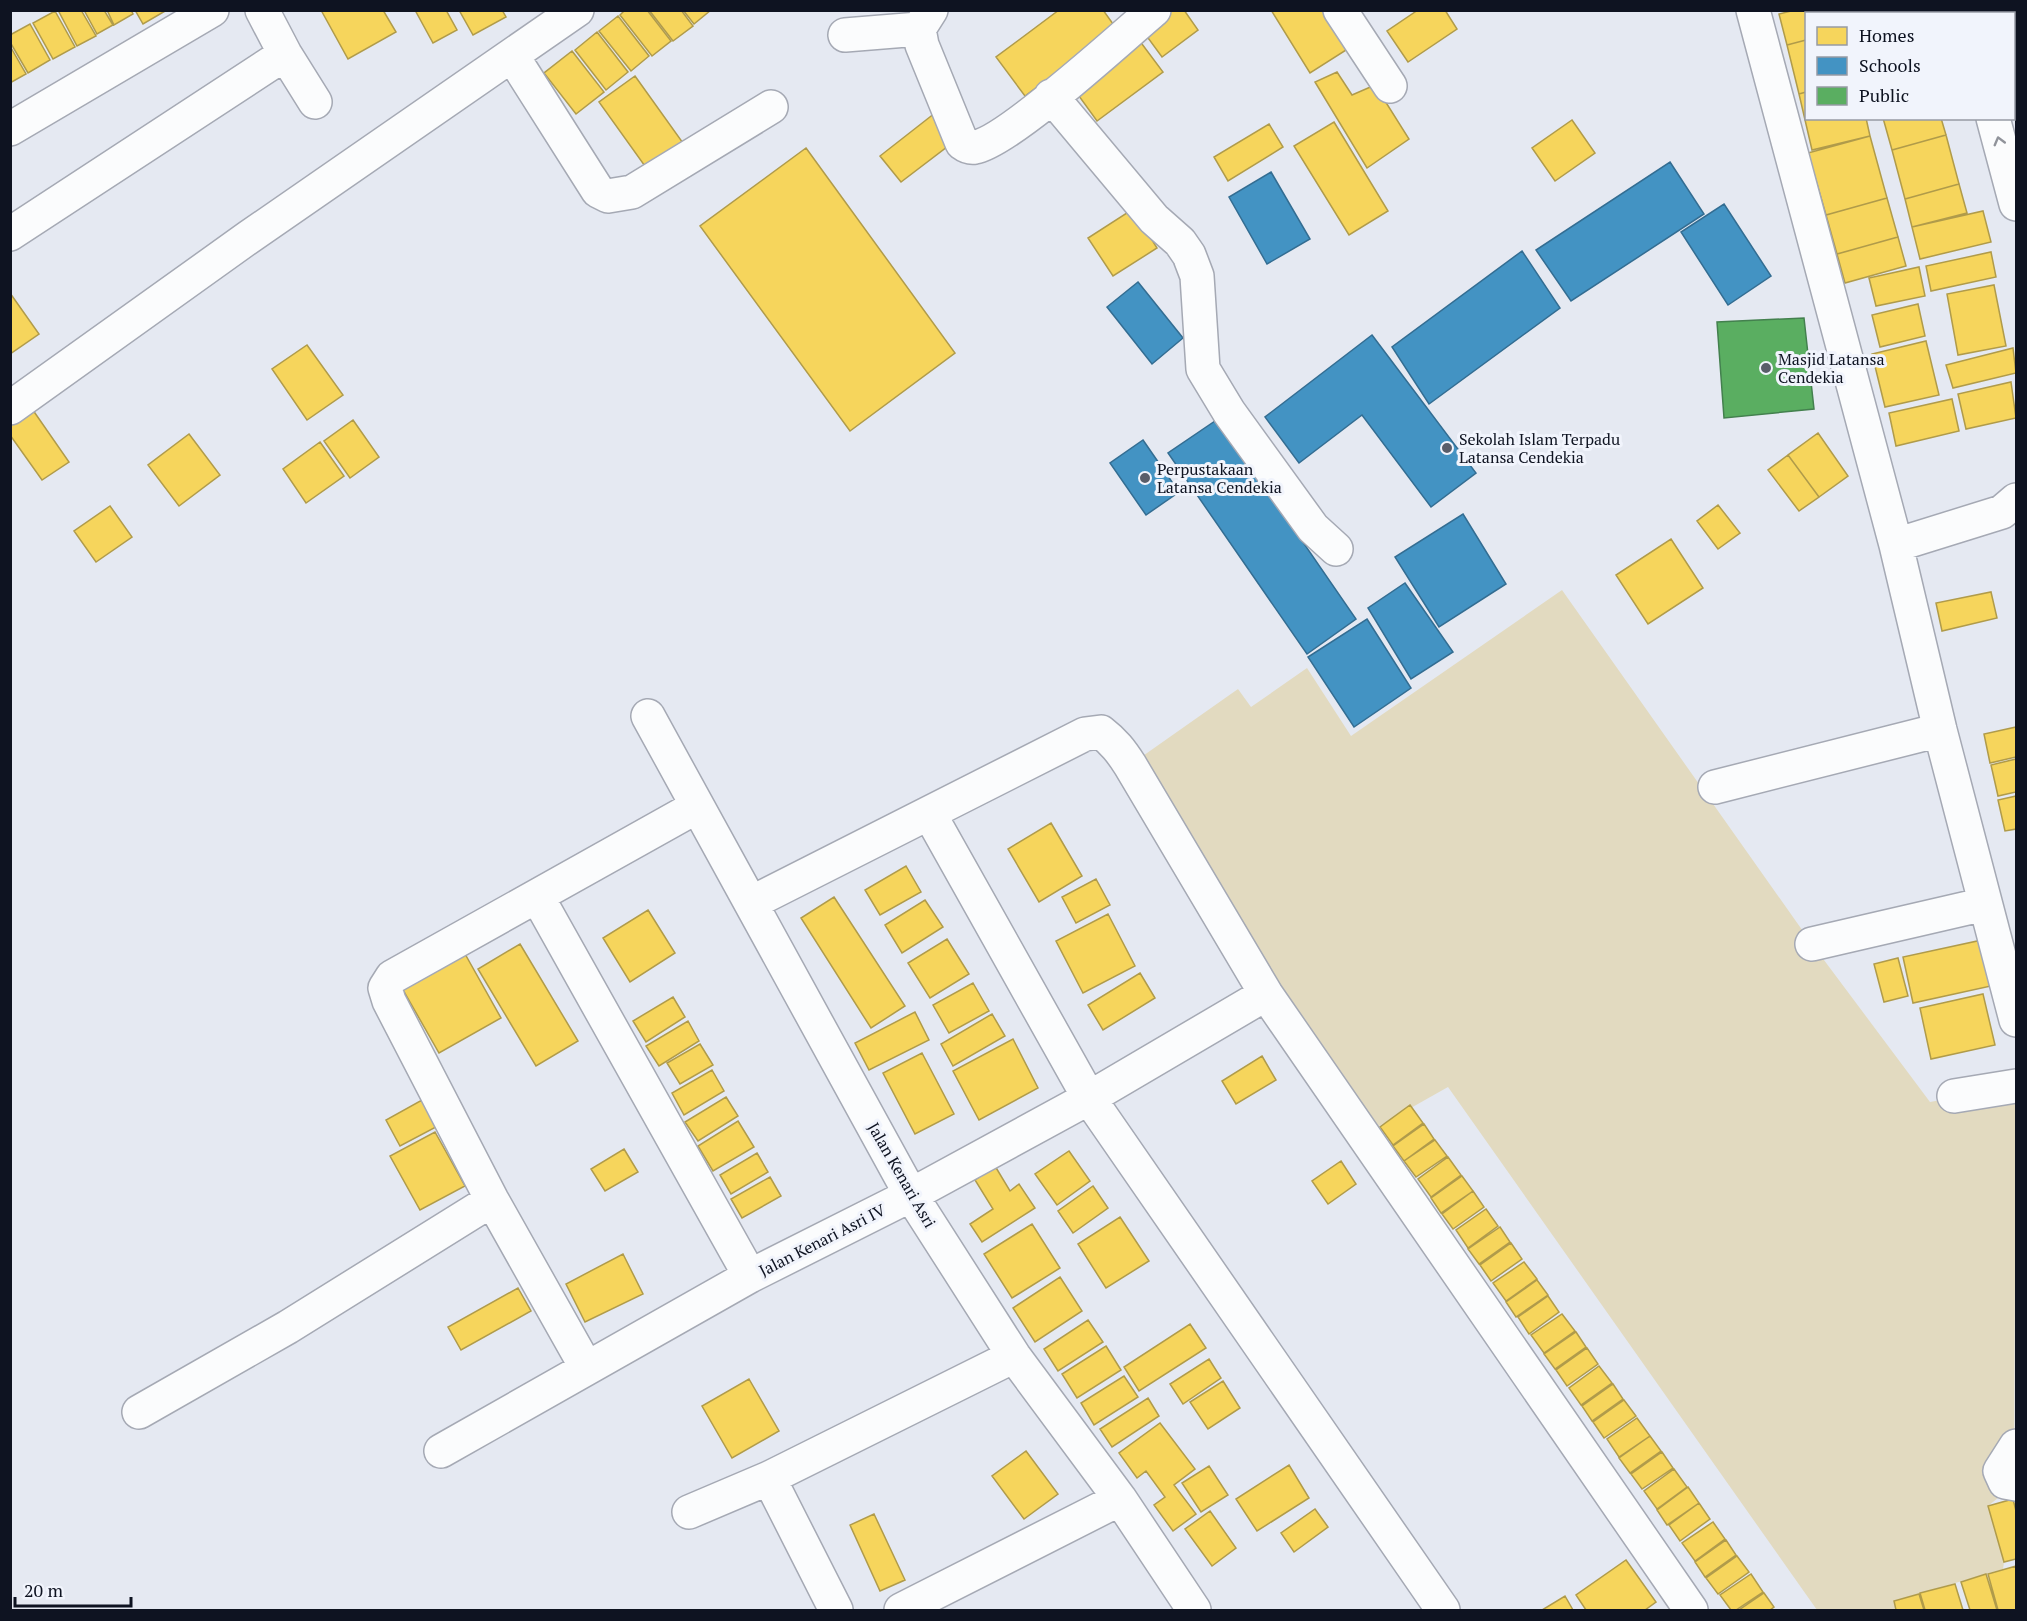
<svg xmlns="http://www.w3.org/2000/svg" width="2027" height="1621" font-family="'PT Serif',serif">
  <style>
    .green { fill: #e2dac0 }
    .homes { fill: #f6d55c; stroke: #b09b4a; stroke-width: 1.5 }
    .schools { fill: #4393c3; stroke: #336d92; stroke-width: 1.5 }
    .public { fill: #5aae61; stroke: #43804e; stroke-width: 1.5 }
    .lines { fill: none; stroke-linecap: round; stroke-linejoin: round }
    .minor-casing { stroke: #a5a9b4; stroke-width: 36 }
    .minor { stroke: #fbfcfd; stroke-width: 33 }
    .oneway { stroke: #90939a }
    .poi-dot { fill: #595e6a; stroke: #f1f4fc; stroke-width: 2 }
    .labels { text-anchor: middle; stroke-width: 6; stroke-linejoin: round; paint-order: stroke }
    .poi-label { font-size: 16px; fill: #0e1321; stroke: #f1f4fc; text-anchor: start }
    .street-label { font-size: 16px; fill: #0e1321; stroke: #f1f4fc }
  </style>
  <rect width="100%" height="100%" fill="#e5e9f2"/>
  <path class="green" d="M1562,590L1812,944L1930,1102L2016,1086L2014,1485L1988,1506L2004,1562L2003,1569L1894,1601L1896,1610H1817L1448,1087L1363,1135L1130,765L1238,689L1251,707L1307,668L1351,736Z"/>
  <path class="homes" d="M58,10H81L96,36L77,46Z
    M84,10H104L113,25L97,34Z
    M107,10H131L133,14L114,25Z
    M135,10H167L143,24Z
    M321,10H383L396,32L348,59Z
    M415,10H446L457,30L433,43Z
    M459,10H502L506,17L473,35Z
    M625,10H647L671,41L652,56L620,15Z
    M649,10H681L693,26L673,41Z
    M683,10H711L694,24Z
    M1059,10H1103L1116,28L1025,96L996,57Z
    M1163,10H1184L1198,30L1162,57L1140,27Z
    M1271,10H1333L1354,45L1310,73Z
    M1418,10H1445L1457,29L1408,62L1387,31Z
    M1795,10H1840L1841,14H1806V40L1787,45L1779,14Z
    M1912,10L1913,14H1854L1853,11Z
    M55,11L75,47L53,59L33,23Z
    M618,16L649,56L631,71L599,31Z
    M30,24L50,60L28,73L10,42V35Z
    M597,32L628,72L606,90L575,50Z
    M1136,36L1163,72L1097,121L1071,85Z
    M1806,40V92L1799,94L1787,45Z
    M10,46L26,74L10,83Z
    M572,51L604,92L576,114L544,73Z
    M1337,72L1352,95L1375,85L1409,139L1367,168L1315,82Z
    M635,76L683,143L647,169L599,102Z
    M1806,92V118H1866L1870,136L1812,150L1799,94Z
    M935,113L956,140L901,182L880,156Z
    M1883,118H1941L1946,135L1892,150Z
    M1572,120L1595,153L1555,181L1532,148Z
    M1334,122L1388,211L1349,235L1294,146Z
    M1269,124L1283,147L1228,181L1214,157Z
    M1946,135L1959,184L1905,199L1892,150Z
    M1870,136L1887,198L1826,215L1808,153Z
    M806,148L955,353L850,431L700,226Z
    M1959,184L1967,213L1912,227L1905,199Z
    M1887,198L1898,237L1837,254L1826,215Z
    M1133,209L1157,248L1113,276L1088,238Z
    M1983,211L1991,242L1920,259L1912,227Z
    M1898,237L1906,266L1845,283L1837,254Z
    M1991,252L1996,277L1931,291L1926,266Z
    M1919,267L1925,296L1876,306L1869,278Z
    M1994,285L2006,346L1958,355L1947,294Z
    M10,293L39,334L10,354Z
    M1918,304L1925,336L1880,347L1872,315Z
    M1926,341L1939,395L1885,407L1872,354Z
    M307,345L343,395L307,420L272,369Z
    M2013,348L2016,373L1953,388L1946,365Z
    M2011,382L2016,418L1966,429L1958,394Z
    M1952,399L1959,431L1896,446L1889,413Z
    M28,403L69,462L42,480L10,435V415Z
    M353,420L379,457L350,478L324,441Z
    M1818,433L1848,476L1819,497L1788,455Z
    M189,434L220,475L179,506L148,465Z
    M320,442L344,476L306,503L283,469Z
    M1788,455L1819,497L1799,511L1768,470Z
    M1718,505L1740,533L1718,549L1697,521Z
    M110,506L132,537L96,562L74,531Z
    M1671,539L1703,588L1648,624L1616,575Z
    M1991,592L1997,618L1942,631L1936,603Z
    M2016,727V757L1990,763L1984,734Z
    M2016,759V792L1998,796L1991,765Z
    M2016,796V829L2005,831L1998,800Z
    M1051,823L1082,876L1039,902L1008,849Z
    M906,866L921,892L880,915L865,890Z
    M1096,879L1110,905L1076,923L1062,897Z
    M834,897L905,1006L871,1028L801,918Z
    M925,900L943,927L902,953L885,925Z
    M648,910L675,953L630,982L603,938Z
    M1108,914L1135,966L1083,993L1056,941Z
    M947,939L969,974L930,998L908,963Z
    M1982,940L1991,986L1913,1003L1903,957Z
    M520,944L578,1041L536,1066L478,969Z
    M460,945L501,1018L439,1053L398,981Z
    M1898,958L1908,996L1884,1002L1874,964Z
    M1140,973L1155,998L1103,1030L1088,1005Z
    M973,983L989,1011L949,1033L933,1005Z
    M1983,994L1995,1045L1931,1059L1920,1008Z
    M673,997L685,1017L646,1042L633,1021Z
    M915,1012L929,1040L869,1070L855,1043Z
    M992,1014L1005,1036L953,1066L941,1044Z
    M688,1021L699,1041L659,1066L646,1046Z
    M1013,1039L1038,1088L979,1120L953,1071Z
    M700,1044L713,1065L680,1084L667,1063Z
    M922,1053L954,1114L915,1134L883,1073Z
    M1262,1056L1276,1080L1236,1104L1222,1081Z
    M712,1070L724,1091L684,1115L672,1093Z
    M726,1097L738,1116L698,1141L685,1122Z
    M422,1100L436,1127L400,1146L386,1120Z
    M1410,1105L1423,1123L1393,1145L1380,1127Z
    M738,1121L754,1147L713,1171L698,1146Z
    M1424,1124L1434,1139L1404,1161L1393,1146Z
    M435,1132L465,1186L420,1210L390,1156Z
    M1435,1140L1447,1156L1416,1177L1404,1161Z
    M624,1149L638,1172L605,1191L591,1169Z
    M1069,1151L1090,1181L1057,1205L1035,1174Z
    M757,1153L768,1172L731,1194L720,1175Z
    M1448,1157L1461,1175L1431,1197L1418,1179Z
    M1341,1161L1356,1184L1328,1204L1312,1181Z
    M995,1166L1010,1191L1019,1184L1035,1208L982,1242L970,1224L993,1209L975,1180Z
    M1462,1176L1473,1191L1441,1213L1431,1198Z
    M770,1177L781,1196L742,1218L731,1199Z
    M1093,1186L1108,1208L1073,1233L1058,1211Z
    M1473,1191L1484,1207L1453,1229L1442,1214Z
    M1486,1209L1498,1226L1468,1248L1456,1230Z
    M1120,1217L1149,1261L1106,1288L1078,1244Z
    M1032,1224L1060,1268L1012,1298L984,1254Z
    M1500,1227L1510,1242L1479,1264L1468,1249Z
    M1511,1243L1522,1259L1491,1281L1480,1265Z
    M623,1254L643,1294L585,1322L566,1284Z
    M1524,1262L1537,1279L1506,1301L1493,1283Z
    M1060,1277L1082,1311L1035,1342L1013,1308Z
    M1537,1280L1548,1295L1516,1317L1506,1302Z
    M518,1288L531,1311L461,1350L448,1327Z
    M1548,1296L1559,1312L1529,1334L1518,1317Z
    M1562,1314L1575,1331L1544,1353L1531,1335Z
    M1088,1320L1103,1342L1058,1371L1044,1349Z
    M1190,1324L1206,1348L1139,1391L1124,1367Z
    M1576,1332L1586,1347L1555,1369L1544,1354Z
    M1106,1346L1121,1370L1077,1398L1062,1374Z
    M1587,1348L1598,1364L1567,1386L1556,1370Z
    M1209,1359L1221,1378L1183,1404L1170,1384Z
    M1599,1366L1612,1383L1581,1405L1569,1388Z
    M1124,1376L1138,1397L1094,1425L1081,1403Z
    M749,1379L779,1431L732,1458L702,1406Z
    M1223,1381L1240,1408L1208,1429L1190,1402Z
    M1613,1384L1623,1399L1592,1421L1582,1406Z
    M1148,1398L1159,1416L1112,1447L1100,1429Z
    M1624,1400L1636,1416L1604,1438L1593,1422Z
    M1637,1418L1650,1436L1619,1457L1607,1439Z
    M1160,1423L1195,1469L1174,1485L1196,1514L1173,1531L1154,1505L1165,1497L1146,1471L1137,1478L1119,1453Z
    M1650,1436L1661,1451L1630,1473L1619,1458Z
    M1026,1451L1058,1494L1024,1519L992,1476Z
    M1662,1452L1673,1468L1642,1489L1631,1474Z
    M1289,1465L1309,1498L1257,1531L1236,1499Z
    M1209,1466L1228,1495L1201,1512L1182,1483Z
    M1674,1469L1687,1487L1657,1509L1644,1491Z
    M1688,1487L1699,1503L1667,1525L1657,1510Z
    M2013,1499L2016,1511V1559L2004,1562L1988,1506Z
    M1699,1503L1710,1519L1680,1541L1669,1525Z
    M1315,1509L1328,1527L1294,1552L1281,1533Z
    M1210,1511L1236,1548L1212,1566L1185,1529Z
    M874,1514L905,1580L880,1591L850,1525Z
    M1713,1522L1725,1539L1695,1561L1682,1543Z
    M1726,1540L1736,1555L1705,1577L1695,1562Z
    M1737,1556L1749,1572L1718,1594L1706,1578Z
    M1626,1560L1656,1602L1645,1610H1586L1576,1595Z
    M2016,1566V1610H1998L1988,1574Z
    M1751,1574L1763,1592L1736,1610H1731L1720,1595Z
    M1986,1574L1997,1610H1970L1961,1582Z
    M1955,1584L1963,1610H1925L1920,1593Z
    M1764,1593L1774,1607L1770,1610H1739Z
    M1919,1594L1924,1610H1896L1894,1601Z
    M1565,1596L1573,1610H1542Z"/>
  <path class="schools" d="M1670,162L1704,214L1571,301L1536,250Z
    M1271,172L1310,239L1267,264L1229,197Z
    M1724,204L1771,276L1728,305L1681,232Z
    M1522,251L1560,308L1429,404L1392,347Z
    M1138,282L1183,338L1152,364L1107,307Z
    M1372,335L1476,473L1431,507L1362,415L1299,463L1265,417Z
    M1218,419L1356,619L1307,654L1168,453Z
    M1143,440L1179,492L1146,515L1110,463Z
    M1463,514L1506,584L1439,627L1395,557Z
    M1405,583L1453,652L1411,679L1368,608Z
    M1367,619L1411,688L1354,727L1308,657Z"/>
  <path class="public" d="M1804,318L1814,409L1724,418L1717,322Z"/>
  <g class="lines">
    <g class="minor-casing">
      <path id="minor" d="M262,10L285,54L315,102
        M931,10L919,29L922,45L962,143C966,146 970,148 975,147C1008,142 1122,37 1154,10
        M1340,10L1390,86
        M1753,10L1896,545L1940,730L2016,1020
        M1963,10L1964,14
        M1993,10L1994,14
        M845,35L919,29
        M513,57L598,191L608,196L632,192L771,107
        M2014,85L2016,96
        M1051,96L1154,219L1180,242L1189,255L1197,276L1203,369L1229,412L1313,528L1336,549
        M1993,118L2016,204
        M10,129L212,10
        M10,234L285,54
        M10,408L249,237L577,10
        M1896,545L2002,512L2016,500
        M648,716L911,1195L1014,1356L1120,1499L1194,1610
        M1715,787L1940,730
        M929,813L1089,1098L1443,1610
        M537,896L750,1276
        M751,903L1085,734L1101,732C1114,742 1121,751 1130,765L1266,994L1691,1610
        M1812,944L1985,904
        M1954,1096L2016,1086
        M586,1367L492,1200L389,1001L385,988L392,977L696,807
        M139,1412L288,1327L492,1200
        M2016,1446L2000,1471L2005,1482L2016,1484
        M441,1451L750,1276L911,1195L1089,1098L1266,994
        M769,1478L836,1610
        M689,1512L769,1478L1014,1356
        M901,1610L1120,1499"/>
    </g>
    <use href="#minor" class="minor"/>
  </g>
  <defs><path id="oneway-chevron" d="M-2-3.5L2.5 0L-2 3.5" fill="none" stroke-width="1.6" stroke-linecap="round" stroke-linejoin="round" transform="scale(1.5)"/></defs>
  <use class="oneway" href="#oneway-chevron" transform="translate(1999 141) rotate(-105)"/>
  <g class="poi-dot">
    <circle cx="1766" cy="368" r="6"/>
    <circle cx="1447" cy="448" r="6"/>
    <circle cx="1145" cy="478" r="6"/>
  </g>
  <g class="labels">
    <g class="poi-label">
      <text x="1778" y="365">Masjid Latansa<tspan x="1778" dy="18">Cendekia</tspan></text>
      <text x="1459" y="445">Sekolah Islam Terpadu<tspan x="1459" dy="18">Latansa Cendekia</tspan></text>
      <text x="1157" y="475">Perpustakaan<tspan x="1157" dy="18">Latansa Cendekia</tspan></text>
    </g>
    <g class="street-label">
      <text transform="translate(902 1175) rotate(60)" y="6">Jalan Kenari Asri</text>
      <text transform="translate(822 1240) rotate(-27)" y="6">Jalan Kenari Asri IV</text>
    </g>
  </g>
  <rect width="2027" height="1621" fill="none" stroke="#0e1321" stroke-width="24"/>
  <rect x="1805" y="12" width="210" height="108" fill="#f1f4fc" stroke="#969aa4" stroke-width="1.5"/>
  <rect x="1817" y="27" width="30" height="18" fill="#f6d55c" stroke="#969aa4" stroke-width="1.5"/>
  <text x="1859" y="42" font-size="18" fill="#0e1321">Homes</text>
  <rect x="1817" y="57" width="30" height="18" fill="#4393c3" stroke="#969aa4" stroke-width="1.5"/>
  <text x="1859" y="72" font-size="18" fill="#0e1321">Schools</text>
  <rect x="1817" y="87" width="30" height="18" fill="#5aae61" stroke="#969aa4" stroke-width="1.5"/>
  <text x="1859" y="102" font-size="18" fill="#0e1321">Public</text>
  <path d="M15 1597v9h116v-9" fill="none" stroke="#0e1321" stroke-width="3"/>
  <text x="24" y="1597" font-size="18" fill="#0e1321" stroke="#f1f4fc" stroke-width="4.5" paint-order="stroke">20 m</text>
</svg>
